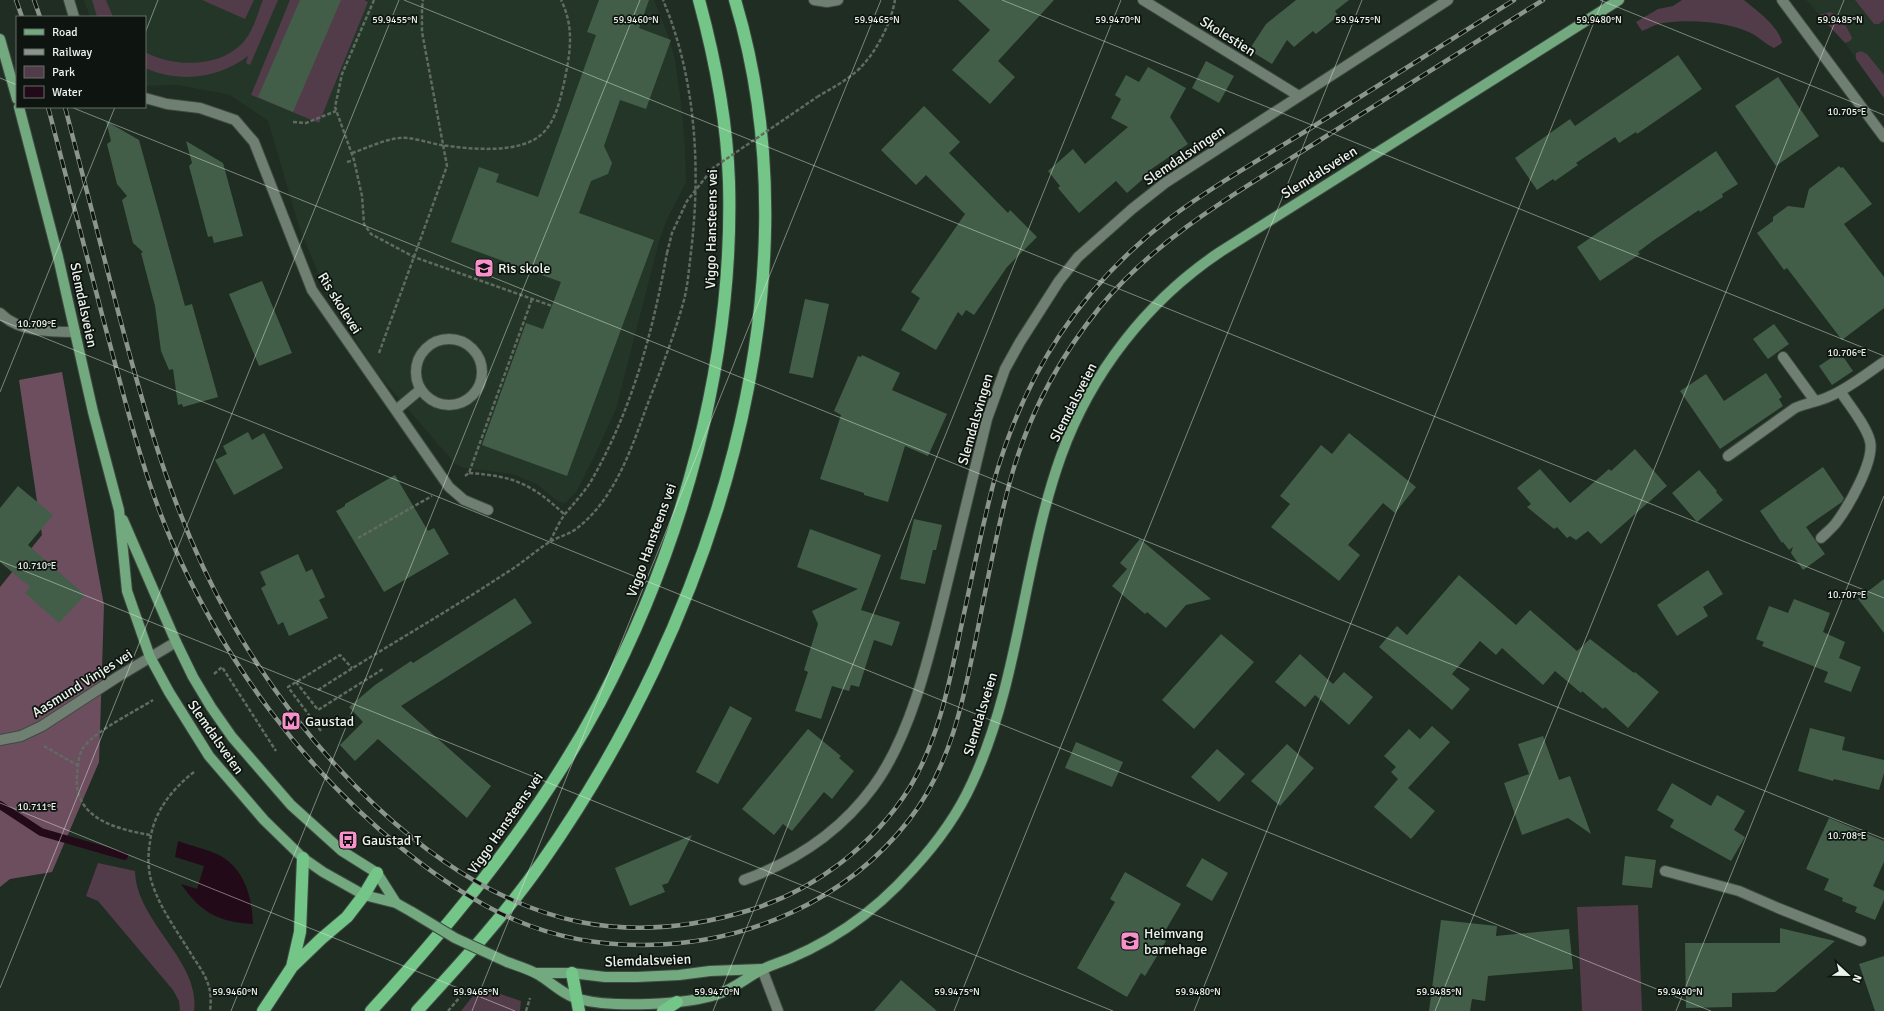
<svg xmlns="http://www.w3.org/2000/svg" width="1884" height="1011" font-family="Signika,sans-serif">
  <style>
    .built { fill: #233627 }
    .green { fill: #533c49 }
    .forest { fill: #6d4e5f }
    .water { fill: #230a19 }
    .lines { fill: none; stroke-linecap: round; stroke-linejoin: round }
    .stream { stroke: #230a19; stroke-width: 8 }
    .building { fill: #425e48 }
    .minor-casing { stroke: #3f4a42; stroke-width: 12 }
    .major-casing { stroke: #3f4a42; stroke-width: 12 }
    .highway-casing { stroke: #3f4a42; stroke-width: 14 }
    .path { stroke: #606b61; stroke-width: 2.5; stroke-dasharray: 4 2; stroke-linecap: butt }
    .minor { stroke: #6f7f72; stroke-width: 10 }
    .major { stroke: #72a97f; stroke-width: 10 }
    .highway { stroke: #74c588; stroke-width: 12 }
    .rail-casing { stroke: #8a958c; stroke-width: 4.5 }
    .rail { stroke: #0e140f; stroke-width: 3; stroke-dasharray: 9; stroke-linecap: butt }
    .major-bridge-casing { stroke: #3f4a42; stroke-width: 12; stroke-linecap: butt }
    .path-bridge { stroke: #606b61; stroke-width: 2.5; stroke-dasharray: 4 2; stroke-linecap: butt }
    .major-bridge { stroke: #72a97f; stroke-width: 10 }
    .ticks { fill: none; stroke: #ebf3ec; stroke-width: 1; stroke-opacity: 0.45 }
    .labels { text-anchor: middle; stroke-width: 3.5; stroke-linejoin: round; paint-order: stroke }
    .street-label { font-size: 14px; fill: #ebf3ec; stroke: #0e140f }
    .poi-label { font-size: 14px; fill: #ebf3ec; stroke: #0e140f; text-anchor: start }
    .ticks-label { font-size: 10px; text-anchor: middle; fill: #ebf3ec; stroke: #0e140f; stroke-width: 3.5; stroke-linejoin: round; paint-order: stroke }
  </style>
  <rect width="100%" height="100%" fill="#202d22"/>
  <path class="built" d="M84,0H654L668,35L675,59L681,102L685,146L686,183L669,215L660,238L616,409L597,451L577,491L565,503L557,501L537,484L512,474L464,468L455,464L377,373L329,299L299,227L268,121L230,95L178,85L145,86V17H90Z
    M1806,0H1884V99L1845,43Z"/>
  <path class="green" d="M92,0H106L113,17H97Z
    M202,0H254L245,19Z
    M263,0H278L250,65L246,63L248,56C217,79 180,83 145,68V52C174,68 223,68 245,40C254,29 258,12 263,0Z
    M290,0H364L368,2L319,123L251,95Z
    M1682,0H1744C1757,11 1779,26 1782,43L1774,48C1765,44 1759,37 1751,33C1727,21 1688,19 1663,23C1656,24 1649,28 1642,31L1636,22L1658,9L1673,6Z
    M1855,0H1884V20L1879,24H1874Z
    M1830,12C1840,15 1848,28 1852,38L1850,41L1845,43L1819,15Z
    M1861,51L1867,54L1884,75V98L1856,59V53Z
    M98,863L135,871C136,922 201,961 194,1011H180L179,1001L173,990L98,901L86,896Z
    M1638,905L1642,1011H1582L1577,907Z
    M480,987L521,1001L520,1011H461Z"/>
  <path class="forest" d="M62,372L104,605L99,762L52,872L10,879L0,887V587L42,535L19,380Z"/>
  <path class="water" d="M178,841C191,846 207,849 219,855C245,869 252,897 253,924C219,922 201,913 181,884L197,889L204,866L175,857Z"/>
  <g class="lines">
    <path class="stream" d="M0,805L41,832L124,856"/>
  </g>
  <path class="building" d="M300,0H341L293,112L258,97Z
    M599,0H649L639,28L671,40L646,109L620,100L604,146L612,163L608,174L591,181L579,213L654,240L567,476L482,445L526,323L543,329L561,282L451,242L479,167L499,174L496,182L538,197L596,35L587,32Z
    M958,0H1054L998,61L1015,77L990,104L952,70L990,30Z
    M1296,0H1349L1335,11L1338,16L1316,34L1313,31L1294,47L1287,40L1272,64L1249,50L1266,24Z
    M1678,55L1702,89L1637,134L1636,132L1619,143L1615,137L1576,163L1578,165L1555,181L1553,179L1537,190L1515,158L1570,119L1575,126Z
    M1206,61L1234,76L1219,103L1192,88Z
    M1148,67L1186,88L1170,117L1188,144L1150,170L1151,172L1127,193L1116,181L1079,213L1058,188L1060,186L1048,171L1073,149L1085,164L1128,127L1111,118L1121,99L1115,95L1126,75L1139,82Z
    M1778,77L1819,136L1776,166L1735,106Z
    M924,106L960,142L949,153L1008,213L1010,210L1037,237L1007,267L974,315L966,310L962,316L958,312L936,350L901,330L920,298L911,292L965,214L926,175L916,185L881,150Z
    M106,121L139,140L185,306L192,304L218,397L183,407L182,404L178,405L173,369L169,370L161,351L155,306L141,253L143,252L133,243L122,200L127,196L117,184L107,144L111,141Z
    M186,141L223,163L243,236L214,243L212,236L208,237L189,166L192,163Z
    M1716,151L1738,184L1722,194L1723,197L1715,202L1700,212L1699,210L1654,240L1638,252L1640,254L1600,281L1577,247Z
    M1839,166L1841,168L1843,167L1872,204L1844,224L1884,277V308L1842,340L1787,268L1784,270L1757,233L1773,221V217L1788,206L1804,208L1809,189Z
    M262,281L292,353L259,366L229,294Z
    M805,299L829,304L813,378L789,373Z
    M1774,324L1789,344L1768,359L1753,339Z
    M1840,352L1853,371L1832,385L1819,366Z
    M862,355L900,373L892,390L947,414L928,456L905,446L888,502L864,495V493L820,479L841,415L834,411L858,356L861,357Z
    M1766,373L1782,397L1779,399L1783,406L1720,449L1680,391L1706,374L1724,401Z
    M248,432L252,440L264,433L283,468L234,495L215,460L227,454L223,446Z
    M1349,433L1416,487L1395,513L1383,503L1348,545L1360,555L1339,581L1271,527L1290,504L1280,496L1321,445L1332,454Z
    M1635,449L1667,486L1601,544L1588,531L1576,540L1570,536L1567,538L1557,527L1554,529L1527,507L1531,504L1517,488L1540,469L1570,503L1609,469L1611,471Z
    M1823,467L1844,498L1842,502L1806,527L1825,554L1803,570L1791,553L1793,547L1789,550L1783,542L1782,543L1760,511Z
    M1699,470L1717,491L1716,492L1723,500L1697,522L1672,493Z
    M395,475L428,531L434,528L449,554L384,592L336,511L345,506V504Z
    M18,486L53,515L28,545L85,595L59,623L25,593L30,587L0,562V508Z
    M914,519L942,525L936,550H933L925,584L900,579Z
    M810,529L881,555L861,610L900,622L892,646L874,640L859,687L851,685L849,691L832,686L821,719L795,711L808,672L804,670L818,624L812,611L858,589L797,567Z
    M1140,539L1211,599L1186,605L1166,628L1147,612L1145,614L1112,586L1127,569L1120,563Z
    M298,554L306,572L312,569L325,597L319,600L328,618L289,636L283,622L278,625L261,588L266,585L260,572Z
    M1708,570L1723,594L1703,607L1708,616L1677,636L1657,605Z
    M1459,575L1516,625L1530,610L1577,651L1590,639L1634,673L1635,672L1659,692L1628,728L1605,707L1603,709L1582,691L1581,693L1555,671L1543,685L1502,648L1496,655L1480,641L1452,674L1470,689L1452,710L1379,647L1397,626L1407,635Z
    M1884,579V633L1858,599Z
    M515,598L532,623L401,706L491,786L467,818L378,739L355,761L340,745L363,722L349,707L375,685L411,661L413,663Z
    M1794,599L1830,613L1823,632L1845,642L1839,658L1861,667L1851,692L1824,682L1828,672L1762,646L1764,642L1756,639L1769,606L1788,613Z
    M1221,634L1254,662L1194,729L1162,700Z
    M1300,654L1333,684L1344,672L1373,697L1349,725L1315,695L1305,707L1275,682Z
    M730,706L752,718L718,784L696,772Z
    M1432,726L1450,742L1408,788L1435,811L1411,839L1374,807L1398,779L1391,772L1396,767L1384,756L1409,729L1420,739Z
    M1810,728L1845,737L1842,750L1884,760V773L1879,790L1834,779L1833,781L1798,771Z
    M808,729L841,756L839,758L854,771L832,799L824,792L792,831L783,824L774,835L742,809Z
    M1543,736L1559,780L1570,776L1591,834L1568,818L1522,835L1504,783L1529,774L1518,744Z
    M1076,742L1123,762L1112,787L1065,768Z
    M1287,744L1314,768L1280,806L1251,781Z
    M1217,749L1245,774L1219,802L1191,777Z
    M1672,783L1711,806L1717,795L1745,811L1734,830L1745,837L1731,861L1670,827L1674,820L1657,810Z
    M1829,818L1884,841V862L1873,886L1884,891V900L1875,920L1855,912L1857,907L1842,901L1843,898L1824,890L1829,879L1806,869Z
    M692,835L668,883L662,885L665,892L630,906L615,868Z
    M1625,856L1656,860L1652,888L1622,885Z
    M1202,858L1228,873L1212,901L1186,886Z
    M1125,872L1181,904L1161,938L1166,941L1145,976L1141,973L1127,997L1077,968L1115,902L1110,899Z
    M1441,920L1497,926L1496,936L1569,929L1573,969L1488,976L1485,1001L1472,999L1470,1011H1429Z
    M1780,928L1835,941L1775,992L1732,993V1007L1686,1008L1685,943H1780Z
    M1884,956V1011H1875L1859,964Z
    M901,980L937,1011H874Z"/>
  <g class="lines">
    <g class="minor-casing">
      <path id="minor" d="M69,0L74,17
        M814,0L827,2L838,0
        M1143,0L1299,96
        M1782,0L1884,137
        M145,98L167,104L200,108L235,120L254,142L312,290L449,487L464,500L488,510
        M0,313C18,332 51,332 75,332
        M416 372a33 33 0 1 1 66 0a33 33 0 1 1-66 0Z
        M1783,357L1815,401
        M396,410L421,389
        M1728,456L1795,408C1806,403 1817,402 1828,397C1848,389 1866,374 1884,362
        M1821,538C1826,533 1832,528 1836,523C1848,507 1875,461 1870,441C1866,425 1849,405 1840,391
        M0,740L21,736L42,726L119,676L176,642
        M1665,871L1739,891L1778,908L1861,941
        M744,880C796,861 840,832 873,787C911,736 930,653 945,592C959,534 973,477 987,419L1005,369L1020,342L1059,281L1078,257L1132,209L1165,183L1448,0
        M762,969L778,1011"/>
    </g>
    <g class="major-casing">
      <path id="major" d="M0,39L17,99
        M19,107L58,257L93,412L119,510L127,591L150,657L169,692L209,756L264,820L303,858L323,872L364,895L396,903L412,912
        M123,520L176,642L193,677L211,707L232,737L291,805L342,851L377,873L396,903
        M507,962C518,966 529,969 539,975C552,983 565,996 579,999C612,1008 686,1005 718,994C737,988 751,973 770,966C825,947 874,913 913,869C936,844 958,814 972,783C1020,680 1023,562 1061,456C1091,373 1147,301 1220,252L1619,0
        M536,973H572L605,977H637L679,975L710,971L762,969"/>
    </g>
    <g class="highway-casing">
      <path id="highway" d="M292,967L300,932L303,858
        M572,973L579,1011
        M263,1011L292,967L321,939L347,917L364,895L377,873
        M371,1011C458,916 539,816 600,702C683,544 734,361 729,182C727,120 715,59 699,0
        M417,1011C461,963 505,915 542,862C710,623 822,289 735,0
        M663,1011L677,1002"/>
    </g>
    <path class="path" d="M374,0L342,74L335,107L354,160L362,196L364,224L371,234L414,257L552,306
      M817,97C832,88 848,80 860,68C877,51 891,23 895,0
      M293,122L306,123L336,111
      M352,153C367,148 383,140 399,138C409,136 429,143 441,145C469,149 521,155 543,133C556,120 560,100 564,83C570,54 575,28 561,0
      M347,162L354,160
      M379,353L447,166L422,32V8L423,0
      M469,473C514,476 532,484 565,515
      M465,476L469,473L532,299
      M358,538L432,496
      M550,541C555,532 559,522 565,514C574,503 582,495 590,483C632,410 652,335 667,253
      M214,674L222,667L276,751
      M296,682L318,710L383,669
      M318,690C380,650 444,614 506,573C521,564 534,552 548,543C557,537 568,535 576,529C613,501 630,453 645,411C659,374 674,337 684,300C688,284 689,268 691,252C701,169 696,78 663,0
      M321,731L288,687L340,655L352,668
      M44,746L77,765
      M194,772C171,790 153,813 150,842C148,853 148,865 150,876C157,905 178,932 193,957C199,966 206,976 209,987C211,994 211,1003 210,1011
      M150,835C117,829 73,819 77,775C78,767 78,756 83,748C95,731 134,712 153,700
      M448,1011L460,997
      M526,1011L530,998"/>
    <use href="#minor" class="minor"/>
    <use href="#major" class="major"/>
    <use href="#highway" class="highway"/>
    <g class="rail-casing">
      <path id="rail" d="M16,0L22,17
        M34,0L40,17
        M48,107C67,180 86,253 105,326C125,399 142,473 172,542C224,661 304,770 405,851C479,910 548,946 645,945C747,944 846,901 909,820C951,766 964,698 977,633C987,583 996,534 1009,485C1026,420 1058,359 1100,307C1157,238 1234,194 1309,147C1387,98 1465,49 1543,0
        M65,107C83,176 101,246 119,315C147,421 176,525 231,621C302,746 433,892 580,922C636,933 695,927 750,910C815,890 874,845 910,787C938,740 949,685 960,632C971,582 981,531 994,481C1025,373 1080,287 1170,218C1213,186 1260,159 1306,131C1375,88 1444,44 1514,0"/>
    </g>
    <use href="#rail" class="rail"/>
    <g class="major-bridge-casing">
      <path id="major-bridge" d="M412,912L455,938L507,962"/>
    </g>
    <path class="path-bridge" d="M667,253L672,233L687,201L713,168L817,97"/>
    <use href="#major-bridge" class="major-bridge"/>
  </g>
  <path class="ticks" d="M404,0L1884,598M1002,0L1884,356M1600,0L1884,115M145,33L158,0M0,78L17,85M71,107L1884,839M0,320L1711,1011M0,392L115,107M0,561L1113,1011M0,803L515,1011M0,988L399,0M231,1011L640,0M472,1011L881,0M713,1011L1121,0M954,1011L1362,0M1194,1011L1603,0M1435,1011L1844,0M1676,1011L1884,496"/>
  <defs>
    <g id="school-square" transform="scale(1)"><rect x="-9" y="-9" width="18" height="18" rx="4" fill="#f890cc" stroke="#0e140f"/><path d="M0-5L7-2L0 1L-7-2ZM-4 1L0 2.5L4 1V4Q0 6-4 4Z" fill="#111"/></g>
    <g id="metro-square" transform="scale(1)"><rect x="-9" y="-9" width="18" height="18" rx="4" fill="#f890cc" stroke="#0e140f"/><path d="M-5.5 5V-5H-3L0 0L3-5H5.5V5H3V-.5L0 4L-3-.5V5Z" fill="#111"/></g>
    <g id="bus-square" transform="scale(1)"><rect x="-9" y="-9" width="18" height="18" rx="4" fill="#f890cc" stroke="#0e140f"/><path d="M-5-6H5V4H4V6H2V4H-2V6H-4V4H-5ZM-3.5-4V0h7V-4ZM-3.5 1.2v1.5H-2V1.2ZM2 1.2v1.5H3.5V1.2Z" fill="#111"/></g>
  </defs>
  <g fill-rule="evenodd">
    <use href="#school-square" x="484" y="268"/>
    <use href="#metro-square" x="291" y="721"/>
    <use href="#bus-square" x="348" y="840"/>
    <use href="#school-square" x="1130" y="941"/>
  </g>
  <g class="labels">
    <g class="street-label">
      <text transform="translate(1228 36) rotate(32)" y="5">Skolestien</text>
      <text transform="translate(1184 155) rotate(-34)" y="5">Slemdalsvingen</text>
      <text transform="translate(1319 172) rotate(-32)" y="5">Slemdalsveien</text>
      <text transform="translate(711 229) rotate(-89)" y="5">Viggo Hansteens vei</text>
      <text transform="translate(340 303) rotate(58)" y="5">Ris skolevei</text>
      <text transform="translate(84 305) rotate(78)" y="5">Slemdalsveien</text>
      <text transform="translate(1073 402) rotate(-63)" y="5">Slemdalsveien</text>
      <text transform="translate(975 419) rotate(-74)" y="5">Slemdalsvingen</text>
      <text transform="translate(651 540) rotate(-70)" y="5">Viggo Hansteens vei</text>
      <text transform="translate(82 683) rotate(-32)" y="5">Aasmund Vinjes vei</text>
      <text transform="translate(980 714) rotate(-73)" y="5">Slemdalsveien</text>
      <text transform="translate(216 737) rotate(55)" y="5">Slemdalsveien</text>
      <text transform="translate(505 823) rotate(-55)" y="5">Viggo Hansteens vei</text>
      <text transform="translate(648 960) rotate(-2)" y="5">Slemdalsveien</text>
    </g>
    <g class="poi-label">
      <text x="498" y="273">Ris skole</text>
      <text x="305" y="726">Gaustad</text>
      <text x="362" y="845">Gaustad T</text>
      <text x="1144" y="938">Heimvang<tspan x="1144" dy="16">barnehage</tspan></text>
    </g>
  </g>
  <g class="ticks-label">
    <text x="636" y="23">59.9460°N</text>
    <text x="877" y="23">59.9465°N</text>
    <text x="1118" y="23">59.9470°N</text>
    <text x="1358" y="23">59.9475°N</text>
    <text x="1599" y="23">59.9480°N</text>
    <text x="1840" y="23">59.9485°N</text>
    <text x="395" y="23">59.9455°N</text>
    <text x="1847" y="115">10.705°E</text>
    <text x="37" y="327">10.709°E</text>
    <text x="1847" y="356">10.706°E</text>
    <text x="37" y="569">10.710°E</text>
    <text x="1847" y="598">10.707°E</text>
    <text x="37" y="810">10.711°E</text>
    <text x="1847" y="839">10.708°E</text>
    <text x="235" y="995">59.9460°N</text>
    <text x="476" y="995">59.9465°N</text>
    <text x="717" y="995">59.9470°N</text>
    <text x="957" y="995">59.9475°N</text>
    <text x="1198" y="995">59.9480°N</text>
    <text x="1439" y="995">59.9485°N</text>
    <text x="1680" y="995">59.9490°N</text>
  </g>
  <rect x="16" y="16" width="130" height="92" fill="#0e140f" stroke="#666d67"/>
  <rect x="24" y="29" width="20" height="6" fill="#72a97f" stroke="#666d67"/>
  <text x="52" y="36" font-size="12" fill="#ebf3ec">Road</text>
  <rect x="24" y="49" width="20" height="6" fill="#8a958c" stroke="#666d67"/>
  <text x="52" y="56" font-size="12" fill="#ebf3ec">Railway</text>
  <rect x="24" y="66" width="20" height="12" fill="#533c49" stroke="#666d67"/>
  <text x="52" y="76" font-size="12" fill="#ebf3ec">Park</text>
  <rect x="24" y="86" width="20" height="12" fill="#230a19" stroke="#666d67"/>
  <text x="52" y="96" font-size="12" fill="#ebf3ec">Water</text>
  <g transform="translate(1848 975) rotate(112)" stroke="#0e140f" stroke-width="3" paint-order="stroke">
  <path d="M0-3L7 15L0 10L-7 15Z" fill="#ebf3ec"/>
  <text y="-6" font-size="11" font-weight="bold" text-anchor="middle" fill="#ebf3ec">N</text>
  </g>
</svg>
